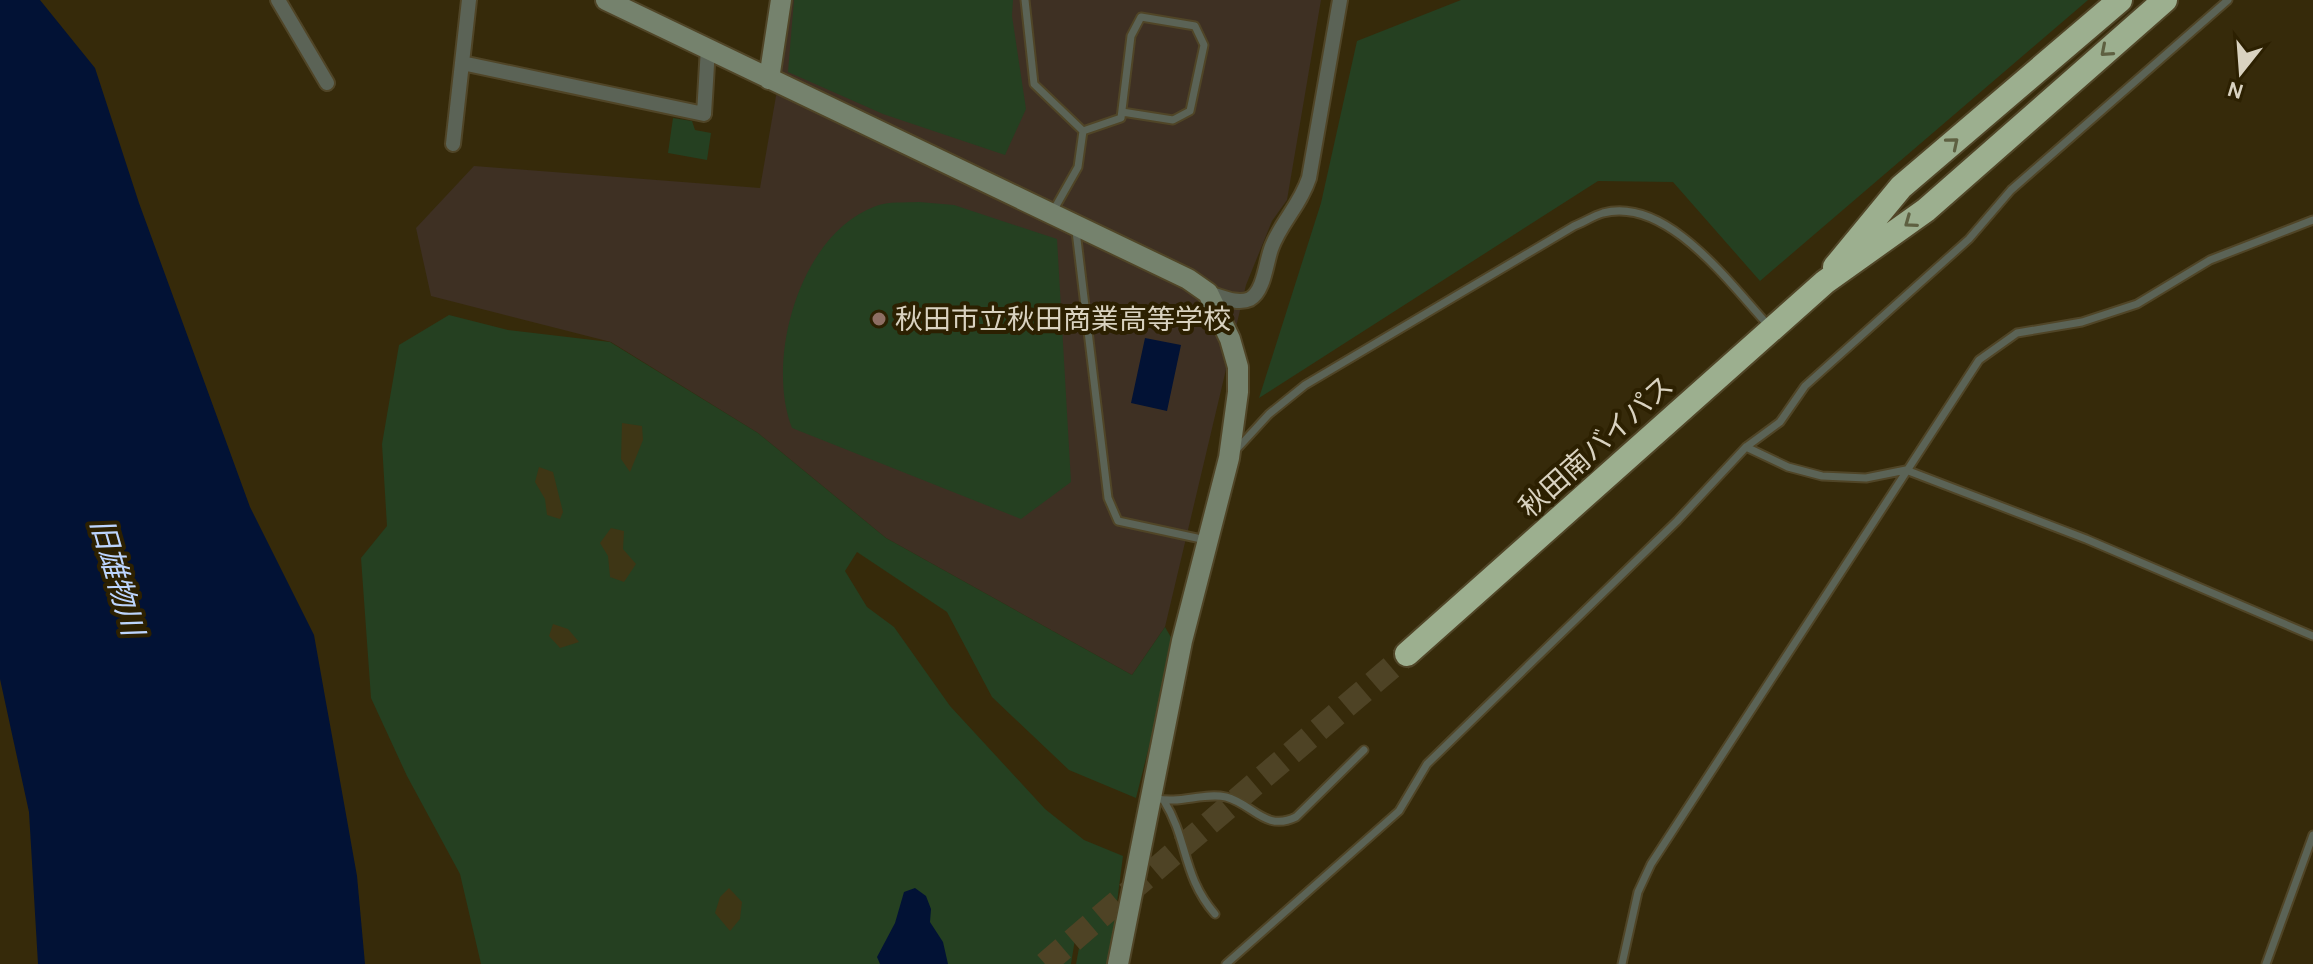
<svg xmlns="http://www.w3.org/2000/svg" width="2313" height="964" font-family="Karla,'Noto Sans JP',sans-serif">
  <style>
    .education { fill: #3e3023 }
    .green { fill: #254021 }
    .sand { fill: #3e3615 }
    .water { fill: #021235 }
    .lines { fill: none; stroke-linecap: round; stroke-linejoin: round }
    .highway-tunnel { stroke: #4e4325; stroke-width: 24; stroke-dasharray: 24 12; stroke-linecap: butt }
    .lane-casing { stroke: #504527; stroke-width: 11 }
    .street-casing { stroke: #504527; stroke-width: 18 }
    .secondary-casing { stroke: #504527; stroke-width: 24 }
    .highway-casing { stroke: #504527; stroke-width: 28 }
    .lane { stroke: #5b6356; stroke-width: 7 }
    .street { stroke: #5b6356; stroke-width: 14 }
    .secondary { stroke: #75826d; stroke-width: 20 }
    .highway { stroke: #9caf8f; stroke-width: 24 }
    .oneway { stroke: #5e6041 }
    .education-dot { fill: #8d6e63; stroke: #2c2001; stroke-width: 3 }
    .labels { text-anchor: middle; stroke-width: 8; stroke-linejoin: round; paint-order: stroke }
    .poi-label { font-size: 28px; fill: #d9d2c0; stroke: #2c2001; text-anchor: start }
    .street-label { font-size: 28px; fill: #d9d2c0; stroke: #2c2001 }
    .water-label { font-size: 30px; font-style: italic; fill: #bdd5fe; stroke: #2c2001 }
  </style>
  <rect width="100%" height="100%" fill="#362a0a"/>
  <path class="education" d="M786,0H1321L1287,200L1272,221L1246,285L1165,627L1132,675L886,538L758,433L611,342L431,296L416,228L474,166L760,188L780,73Z"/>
  <path class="green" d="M794,0H1013L1012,16L1026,109L1005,155L883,114L788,72Z
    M1461,0H2088L1760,281L1673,182L1598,181L1259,398L1321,203L1357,41Z
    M673,118L692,121L695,130L711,133L707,160L668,153Z
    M919,202L954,205L1057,239L1071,482L1021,519L792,428C765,359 800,233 876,206C888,201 906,203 919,202Z
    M449,315L508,330L610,342L758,433L886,538L1132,675L1165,627L1175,644L1136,798L1069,770L992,697L947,612L857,552L845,571L867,607L894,627L950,706L1045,809L1084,840L1123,856L1109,964H1076L1079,948L1076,933L1071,964H481L460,874L407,776L371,698L361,558L387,526L382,444L399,345Z"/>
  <path class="sand" d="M622,423L642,426L643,440L630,472L621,459Z
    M539,467L553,472L563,512L560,519L547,515L545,499L535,482Z
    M611,528L624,531L623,549L636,564L624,582L610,577L608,556L600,543Z
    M553,624L568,629L579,642L560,648L549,636Z
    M729,888L742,902L740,919L730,931L715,913L720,897Z"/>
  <path class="water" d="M0,0H40L95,68L139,203L250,507L314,635L357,876L365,964H38L29,812L0,679Z
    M1145,338L1181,345L1167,411L1131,403Z
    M915,888L926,896L931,909L930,922L943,942L948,964H880L877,957L895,923L904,892Z"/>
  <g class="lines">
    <path class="highway-tunnel" d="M1045,964L1407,654"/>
    <g class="lane-casing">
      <path id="lane" d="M1025,0L1034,84L1083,131L1078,167L1052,213
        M1083,131L1121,118L1131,36L1141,17L1195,26L1204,45L1190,111L1173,120L1122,112
        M1076,231L1108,498L1118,521L1206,540
        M1746,447L1788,467L1822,476L1866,478L1906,470L2086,539L2313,636
        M1236,450L1269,414L1305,385L1574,226C1584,222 1593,216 1603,213C1667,196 1730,284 1768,325
        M1155,798C1178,805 1203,792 1226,797C1253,804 1265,832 1296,817L1364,750
        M1164,801C1188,839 1182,876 1215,914
        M1226,964L1399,811L1427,764L1677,521L1746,447L1780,422L1805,386L1969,239L2011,190L2228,0
        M1622,964L1638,892L1651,864L1979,360L2017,333L2082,322L2137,304L2210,260L2313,220
        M2266,964L2313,835"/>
    </g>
    <g class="street-casing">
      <path id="street" d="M278,0L327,83
        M469,0L462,63L704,114L708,48
        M453,144L462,63
        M1208,293C1220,296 1237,305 1250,299C1264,291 1266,263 1271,249C1280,223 1300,206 1309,178L1340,0"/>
    </g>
    <g class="secondary-casing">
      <path id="secondary" d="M606,0L1188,279L1208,293L1230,339L1238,367V392L1229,458L1182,641L1118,964
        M769,79L781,0"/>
    </g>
    <g class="highway-casing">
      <path id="highway" d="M1835,267L1901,187L2120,0
        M1407,654L1825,282L1926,210L2165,0"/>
    </g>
    <use href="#lane" class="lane"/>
    <use href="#street" class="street"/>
    <use href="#secondary" class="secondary"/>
    <use href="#highway" class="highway"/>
  </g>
  <defs><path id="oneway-chevron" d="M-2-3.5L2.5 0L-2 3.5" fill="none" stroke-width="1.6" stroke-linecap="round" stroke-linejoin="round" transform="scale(2)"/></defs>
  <g class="oneway">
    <use href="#oneway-chevron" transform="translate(2106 51) rotate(139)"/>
    <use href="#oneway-chevron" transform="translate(1953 143) rotate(-40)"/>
    <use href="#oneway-chevron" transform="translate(1910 222) rotate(144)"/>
  </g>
  <circle class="education-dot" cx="879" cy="319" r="8"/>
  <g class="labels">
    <g class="poi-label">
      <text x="895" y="329">秋田市立秋田商業高等学校</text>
    </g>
    <g class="street-label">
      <text transform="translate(1596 446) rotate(-42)" y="10">秋田南バイパス</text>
    </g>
    <g class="water-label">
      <text transform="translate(117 577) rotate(74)" y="10">旧雄物川</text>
    </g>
  </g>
  <g transform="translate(2241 72) rotate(197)" stroke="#2c2001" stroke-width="6" paint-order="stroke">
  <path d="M0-6L14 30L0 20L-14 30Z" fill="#d9d2c0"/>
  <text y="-12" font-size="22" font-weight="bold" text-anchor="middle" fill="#d9d2c0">N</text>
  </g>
</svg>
